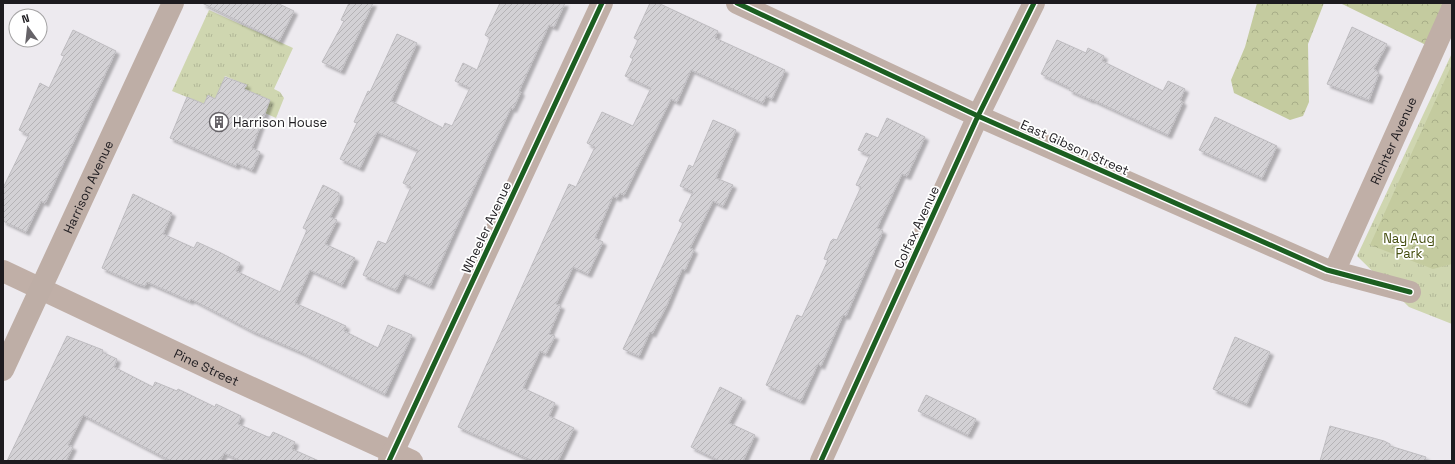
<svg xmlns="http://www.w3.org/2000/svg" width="1455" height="464" font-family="'Space Grotesk',sans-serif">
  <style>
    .grass { fill: url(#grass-tufts) }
    .forest { fill: url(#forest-crowns) }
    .building { fill: url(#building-hatch); stroke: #bebcc0; filter: url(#shadow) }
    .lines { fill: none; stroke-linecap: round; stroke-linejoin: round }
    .minor { stroke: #c0afa7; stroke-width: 22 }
    .major { stroke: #beaea6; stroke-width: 22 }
    .cycleway-casing { stroke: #fff; stroke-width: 8 }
    .cycleway { stroke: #1b5e20; stroke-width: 5 }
    .labels { text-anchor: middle; stroke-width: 3.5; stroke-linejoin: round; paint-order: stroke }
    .poi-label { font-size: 13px; fill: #1d1b1f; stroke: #fff; text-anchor: start }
    .street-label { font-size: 13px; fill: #1d1b1f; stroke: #fff }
    .park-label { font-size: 13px; fill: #444d0e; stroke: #fff }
  </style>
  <defs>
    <pattern id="grass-tufts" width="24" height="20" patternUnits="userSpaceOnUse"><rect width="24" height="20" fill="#cfd6b0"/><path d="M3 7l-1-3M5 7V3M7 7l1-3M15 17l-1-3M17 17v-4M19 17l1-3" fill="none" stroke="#b1b797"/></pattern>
    <pattern id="forest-crowns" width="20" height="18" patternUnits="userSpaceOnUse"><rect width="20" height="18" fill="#c4cb9f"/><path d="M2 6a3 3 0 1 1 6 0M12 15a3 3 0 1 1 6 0" fill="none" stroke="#a8ae88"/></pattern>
    <pattern id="building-hatch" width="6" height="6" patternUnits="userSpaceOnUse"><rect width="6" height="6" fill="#d3d1d5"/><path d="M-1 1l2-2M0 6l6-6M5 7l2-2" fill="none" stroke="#b5b3b6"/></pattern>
    <filter id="shadow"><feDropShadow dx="3.5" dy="3.5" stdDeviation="1" flood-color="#0004"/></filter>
  </defs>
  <rect width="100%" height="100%" fill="#edeaef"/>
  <path class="grass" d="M209,10L293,48L274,89L280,92L284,98L276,118L265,113L270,100L244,89L246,85L225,76L217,99L208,96L204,104L172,91Z
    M1452,53V324L1409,307L1357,256Z"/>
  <path class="forest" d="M1257,3H1324L1308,44L1309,102L1303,116L1290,120L1234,93L1231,80L1245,47Z
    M1340,3H1446L1426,45Z
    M1452,64V264L1433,269L1370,245Z"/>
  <path class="building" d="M202,3H277L294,11L279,41Z
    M349,3H373L341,71L322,62L344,21L341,20Z
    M500,3H565L554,27L549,25L519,91L521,92L513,109L511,108L492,148L430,286L404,274L396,290L363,275L378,241L386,244L411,187L403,183L418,150L377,132L360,168L340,159L357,123L354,122L368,91L370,92L397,34L417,43L391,101L443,128L445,123L452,126L470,88L455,81L463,63L477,70L490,38L485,35Z
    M650,3H658L718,31L715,38L785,70L772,99L766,96L763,103L691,70L677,102L671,99L624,195L620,193L617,198L613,196L595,238L603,242L588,274L573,267L556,304L561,306L549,334L555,336L546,354L540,351L523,388L555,403L549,416L574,428L558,461H533L458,427L569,184L576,187L595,147L587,143L602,112L633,126L651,88L625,76L633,59L630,57L638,40L634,38Z
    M1352,27L1387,44L1374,69L1379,73L1369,100L1327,84Z
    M73,30L116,51L45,203L41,201L26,232L3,221V188L29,135L19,130L40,83L49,88L64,56L61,55Z
    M1057,40L1086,53L1088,48L1104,56L1102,61L1163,91L1168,81L1185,89L1180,100L1183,102L1168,135L1091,99V100L1069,90L1070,88L1041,74Z
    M225,77L247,85L244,89L270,100L252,148L260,152L252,170L237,163L236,166L170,138L187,97L204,104L208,95L215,99Z
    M1215,117L1277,146L1262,178L1199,150Z
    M887,118L925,137L907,176L902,174L877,228L883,231L846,316L843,315L821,366L818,364L801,401L766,385L797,315L802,317L828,260L824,259L831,241L833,239L837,240L861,187L856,185L870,155L858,150L866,133L878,138Z
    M713,120L736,130L716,178L733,185L723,206L713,201L690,248L694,250L685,270L682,269L667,305L652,334L650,332L639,356L623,349L683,223L679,221L693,192L680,186L689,165L693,167Z
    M323,185L339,193V200L330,217L337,220L325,244L355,258L342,285L310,270L295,303L346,326L344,331L378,348L388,325L412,335L385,394L303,353L252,331L191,299L190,301L147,282L145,286L135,283L102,268L133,194L172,213L163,234L194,248L197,242L221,253L240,263L236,271L280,292L307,230L303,228Z
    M67,336L103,350L102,352L117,359L114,367L153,387L155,382L177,391L178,389L215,407L216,404L241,416L238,424L268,437H270L273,432L295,442L292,449L319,461H241L224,453L220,461H171L83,415L68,445L73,447L66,461H7Z
    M1235,337L1270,352L1247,404L1213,389Z
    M720,387L742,398L729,423L755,435L743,461H720L691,447Z
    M926,395L976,419L968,435L918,411Z
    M1330,426L1384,441L1390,444V446L1426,457L1425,461H1320Z"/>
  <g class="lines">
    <g class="minor">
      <path d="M737,3L978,116L1327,270L1410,292"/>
      <path id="s1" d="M3,271L219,373L412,461"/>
      <path id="s2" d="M1334,272L1452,9"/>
      <path d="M389,461L602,3"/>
      <path d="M821,461L978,116L1034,3"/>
    </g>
    <path class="major" id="s3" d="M3,370L173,3"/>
    <g class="cycleway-casing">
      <path id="cycleway" d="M737,3L978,116L1327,270L1410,292
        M389,461L602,3
        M821,461L978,116L1034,3"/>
    </g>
    <use href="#cycleway" class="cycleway"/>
  </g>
  <defs>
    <g id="building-ring" transform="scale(1)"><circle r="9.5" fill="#fff" stroke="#666368" stroke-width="1.5"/><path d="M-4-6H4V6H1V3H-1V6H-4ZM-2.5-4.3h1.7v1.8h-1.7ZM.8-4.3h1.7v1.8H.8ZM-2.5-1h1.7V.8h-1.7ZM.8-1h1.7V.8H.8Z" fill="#666368"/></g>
  </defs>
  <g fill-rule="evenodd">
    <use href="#building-ring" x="219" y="122"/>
  </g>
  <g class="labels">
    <g class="poi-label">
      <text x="233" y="127">Harrison House</text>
    </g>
    <g class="street-label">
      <text dy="5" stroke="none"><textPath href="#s2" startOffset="144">Richter Avenue</textPath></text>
      <text transform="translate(1075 147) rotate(24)" y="5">East Gibson Street</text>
      <text dy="5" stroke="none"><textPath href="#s3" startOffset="202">Harrison Avenue</textPath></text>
      <text transform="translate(486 227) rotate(-65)" y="5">Wheeler Avenue</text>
      <text transform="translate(916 227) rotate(-65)" y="5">Colfax Avenue</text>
      <text dy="5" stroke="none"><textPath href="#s1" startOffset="225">Pine Street</textPath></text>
    </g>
    <g class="park-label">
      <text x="1409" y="243">Nay Aug<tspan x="1409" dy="15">Park</tspan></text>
    </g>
  </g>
  <rect width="1455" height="464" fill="none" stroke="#1d1b1f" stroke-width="8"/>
  <g transform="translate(28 28) rotate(345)"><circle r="19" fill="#ffffff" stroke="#a5a4a5"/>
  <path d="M0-3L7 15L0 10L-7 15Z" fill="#666368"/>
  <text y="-6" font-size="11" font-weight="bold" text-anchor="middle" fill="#1d1b1f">N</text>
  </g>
</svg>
